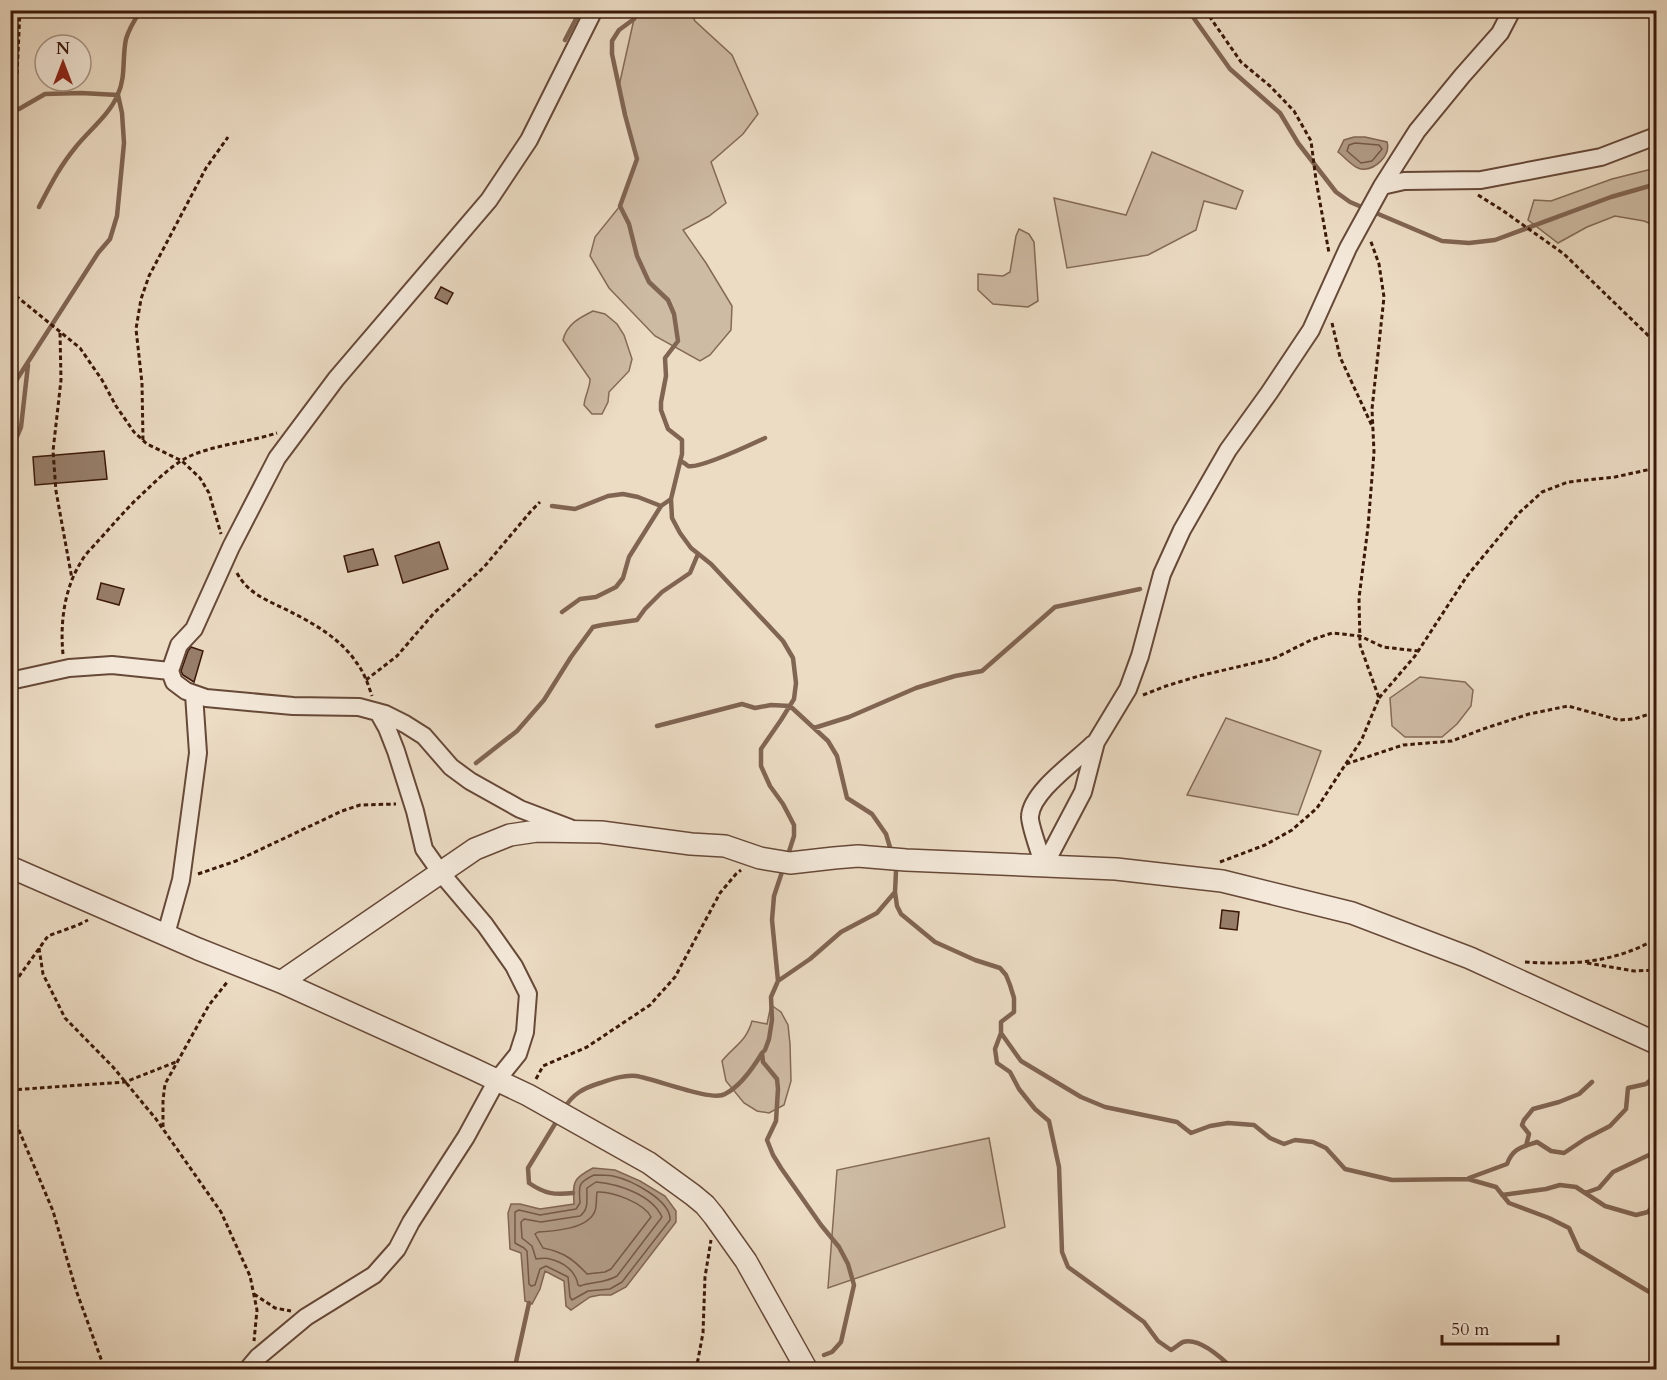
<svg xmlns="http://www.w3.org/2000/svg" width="1667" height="1380" font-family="Cardo,serif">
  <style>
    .green { fill: #cebba4; stroke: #846a56; stroke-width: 1.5 }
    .water { fill: #b09984; stroke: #816553; stroke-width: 1.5 }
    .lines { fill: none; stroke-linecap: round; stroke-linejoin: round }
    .shore { stroke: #765846; stroke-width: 1.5 }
    .stream { stroke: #816553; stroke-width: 4.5 }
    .building { fill: #977e6a; stroke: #3b1809; stroke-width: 1.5 }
    .minor-casing { stroke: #674938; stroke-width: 20 }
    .tertiary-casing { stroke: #674938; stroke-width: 24 }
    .path { stroke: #3b1809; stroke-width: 3; stroke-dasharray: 4.5 3; stroke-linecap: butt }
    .minor { stroke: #f3e8d9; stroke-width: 16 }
    .tertiary { stroke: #f3e8d9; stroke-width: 21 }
  </style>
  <rect width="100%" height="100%" fill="#ecdcc4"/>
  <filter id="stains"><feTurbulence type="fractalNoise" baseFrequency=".00333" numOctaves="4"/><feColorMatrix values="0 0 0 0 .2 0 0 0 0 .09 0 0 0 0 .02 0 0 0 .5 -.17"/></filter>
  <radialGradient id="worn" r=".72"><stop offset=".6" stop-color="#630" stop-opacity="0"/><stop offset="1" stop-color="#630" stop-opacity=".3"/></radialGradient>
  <path class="green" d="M638,10L690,11L695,21L732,55L758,114L743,134L711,162L726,203L709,216L683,230L706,263L732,306L731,330L710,355L700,361L655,336L609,288L590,256L595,237L620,206L637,159L619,86L634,19Z
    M1152,152L1243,191L1236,209L1204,201L1196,230L1148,255L1067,268L1054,198L1126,215Z
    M1656,168V226L1644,221L1615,216L1587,227L1558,243L1528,220L1534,200L1551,201L1612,179Z
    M1019,229L1029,234L1034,242L1038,301L1028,307L993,304L978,290V274L1003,276L1010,272L1016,236Z
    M593,311L605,314L617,324L624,335L632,359L629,371L609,392L608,402L602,414H592L584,405C585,395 590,388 590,379L563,340C567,324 579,318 593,311Z
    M1420,677L1465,682L1473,690L1471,706L1457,724L1442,737H1405L1392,726L1390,698Z
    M1226,718L1321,751L1298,815L1187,795Z
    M771,1005L781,1012L788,1025L790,1044L791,1081L784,1105L769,1113L757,1111L744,1103L726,1081L722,1061C735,1045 746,1042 752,1021L767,1024Z
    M989,1138L1005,1227L828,1288L837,1170Z"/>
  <path class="water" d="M1354,137H1365L1387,142C1391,155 1375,171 1361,169C1353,168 1345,157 1338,152L1344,140Z
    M593,1168L615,1170L640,1181L665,1196L676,1211V1222L626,1287L611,1295H600L590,1297L571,1310L566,1306L564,1281L545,1271L540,1289L532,1304L525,1301L521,1253L510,1249L508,1213L511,1204H520L540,1209L574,1204C573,1182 572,1179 593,1168Z"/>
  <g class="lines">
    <path class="shore" d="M1355,143L1379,145L1382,149L1372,161L1361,163L1347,151L1349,145Z
      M594,1175C600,1175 607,1175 613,1176C631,1180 671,1200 670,1220L622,1282L610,1289L588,1291L572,1300L570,1297L568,1277L546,1266L540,1269L535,1285L531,1286L529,1284L527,1251L524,1248L515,1243V1212L519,1210L540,1215L576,1209L580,1203C579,1186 577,1183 594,1175Z
      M596,1182C619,1184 652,1195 662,1217L617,1276C605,1283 592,1282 580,1286L578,1285C576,1271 563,1262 550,1259C545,1257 540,1259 536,1259L532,1246L522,1238L521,1222L524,1219L541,1222L580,1216C590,1208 586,1199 587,1188Z
      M597,1192C612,1191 644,1203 651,1217L611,1269L605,1272L587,1274C574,1260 564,1252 543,1248L535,1234L538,1232C555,1231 588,1229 595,1211C597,1205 596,1198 597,1192Z"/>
    <path class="stream" d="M638,10L634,19L619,30L612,41V54L625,115L637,159L620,206L629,224L637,256L649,282L668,300L674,314L678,341L665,358L666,376L661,402V410L668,429L682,440V454L671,499L672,518L680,533L691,548L711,564L783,641L793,658L796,683L794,699L781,720L761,749V766L770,786L783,804L794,825V836L787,858
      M1188,10L1230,69L1280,113L1298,143L1336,192L1350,202L1442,241L1469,243L1495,240L1611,197L1653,185
      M565,40L577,17L578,10
      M39,207C50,186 60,166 75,148C89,130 109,116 118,94C126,77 122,57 126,39C129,29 135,19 141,10
      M10,390L98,253L110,239L117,216L124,143L122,113L118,95L81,93L45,94L19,109
      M10,453L21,427L28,365
      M680,461C682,461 687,465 688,466C700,469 752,444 765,438
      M552,506L575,509L608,496L623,494L638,497L661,506
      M562,612L580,599L596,597L616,587L623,578L629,557L661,506L671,499
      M657,726L742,704L755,708L771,705L790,706L828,741L837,756L847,798L872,814L886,834L892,854
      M814,728L849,717L916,688L955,676L982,671L1055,607L1140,589
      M476,763L517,731L544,700L571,657L593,627L602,625L637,620L645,609L662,592L690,573L698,554
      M895,892L897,906L901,914L935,942L975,960L1000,968L1006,975L1010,985L1014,998V1012L1001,1022V1033L995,1049L997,1063L1010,1072L1019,1089L1035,1109L1049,1121L1059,1167L1062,1252L1068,1267L1144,1322L1158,1341L1171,1350C1175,1348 1179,1344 1183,1342C1199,1337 1223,1359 1234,1370
      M778,981L772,920L774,896L783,869
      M1001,1033L1021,1061L1081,1097L1105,1107L1177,1122L1191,1133L1210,1126L1228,1123L1254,1125L1270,1138L1284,1144L1295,1140L1313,1142L1326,1148L1345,1169L1392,1180L1468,1179L1496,1187L1509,1203L1549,1218L1569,1228L1579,1250L1656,1296
      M564,1109C572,1094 584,1088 600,1083C612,1079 623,1075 636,1076C656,1079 712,1102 725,1094C741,1086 753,1068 762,1053
      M558,1119L528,1168L529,1183C545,1194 554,1195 573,1193
      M1526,1146L1529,1134L1522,1125L1524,1120L1533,1109L1559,1102L1579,1094L1592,1082
      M1469,1178L1507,1164C1513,1148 1522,1147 1537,1142L1551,1151L1564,1153L1585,1139L1610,1126L1626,1109L1628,1088L1646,1084L1653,1078L1654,1057
      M1585,1193L1599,1188L1613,1172L1651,1154
      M1502,1195L1546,1189L1560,1185L1576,1187L1605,1206L1636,1215L1648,1212L1656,1201
      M824,1355L832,1352L841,1342L854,1285L848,1264L839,1247L821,1225L781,1168L773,1155L767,1140L776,1121L778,1089L777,1079L763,1062L762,1053L765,1050L769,1039L772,1020L771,997L778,981L810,959L841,932L877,913L895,892L896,871L895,865
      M517,1370L516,1362L529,1303"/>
  </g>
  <path class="building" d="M441,287L453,293L447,304L435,298Z
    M104,451L107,479L35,485L33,457Z
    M439,542L448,569L403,583L395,556Z
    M373,549L378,565L348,572L344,556Z
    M101,583L124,589L119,605L97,599Z
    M191,647L203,651L194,682L183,675L181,671L188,651Z
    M1222,910L1239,912L1237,930L1220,928Z"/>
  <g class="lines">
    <g class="minor-casing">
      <path id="minor" d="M1382,186L1404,181L1481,180L1601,157L1656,136
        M10,681L69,668L112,665L170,671
        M570,828L520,809L470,781L451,767L424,736L405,724L385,714L359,707L293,706L206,698L186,691L174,682L170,671L179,645L194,629L231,547L277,458L336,379L489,200L529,140L591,16L593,10
        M1044,866L1083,792L1096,742L1128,689L1140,656L1162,574L1182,530L1228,450L1269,393L1311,330L1348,248L1382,186L1417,131L1462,76L1500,33L1512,10
        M1044,866C1041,856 1029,824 1030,816C1032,791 1075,762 1093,744
        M166,934L181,880L193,791L198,753L194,694
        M247,1370L258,1357L306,1317L374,1275L397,1249L411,1222L466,1137L497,1080L518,1054L525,1032L528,994L514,966L485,925L441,873L424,849L415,811L396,751L387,728L378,712"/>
    </g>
    <g class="tertiary-casing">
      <path id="tertiary" d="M10,867L198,949L281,982L469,1067L528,1095L649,1163L693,1195L705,1205L714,1216L746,1261L807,1370
        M281,982L475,849L510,835L537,831L601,832L691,844L725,846L760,858L790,863L834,858L858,856L906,860L1116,869L1222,881L1352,913L1470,958L1656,1043"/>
    </g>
    <path class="path" d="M1205,10L1241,62L1270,86L1294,111L1311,141L1316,180L1329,253
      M10,126L17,75L20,10
      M1478,195L1502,210L1564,254L1656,343
      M10,291L80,348L102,380L116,406L134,432L147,444L182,461L200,478L209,493L221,534
      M1332,323L1340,357L1373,428
      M60,333L61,380L53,451L56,491L72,579
      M143,440L142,383L136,329L141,299L149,276L206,168L228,137
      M237,573C248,594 269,601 289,611C313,623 341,639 356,662C364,672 368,684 372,696
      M63,654C60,624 64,589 81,562C85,554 93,547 98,541C112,526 124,511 139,497C154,483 169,467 188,457C213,445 249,442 277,433
      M366,680L397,656L434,613L484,567L531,511L540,502
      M1143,695L1166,686L1199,676L1275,658L1311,640L1332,633L1360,636L1383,647L1418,651
      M1379,698L1415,656L1467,576L1519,513L1542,492L1568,482L1615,477L1656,468
      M1346,764L1403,745L1452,741L1483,729L1529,714L1568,706L1619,720L1634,719L1656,712
      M1220,862L1265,845L1292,830L1317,808L1362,739L1379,698L1360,645L1359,598L1368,527L1374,452L1372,409L1384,297L1379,264L1370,239
      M198,874L236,861L342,811L360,805L396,804
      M39,948L43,974L65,1018L113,1067L156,1119L221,1212L250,1276L257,1310L254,1341
      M1525,962C1573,965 1613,963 1656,939
      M1587,963L1634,971L1656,970
      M10,989L48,936L78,925L88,920
      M536,1079L543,1066L587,1047L650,1005L675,977L720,893L736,874L741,870
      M10,1090L125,1082L176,1062
      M10,1109L53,1211L76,1290L105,1370
      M163,1127V1100L165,1084L209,1005L228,981
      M254,1294L275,1308L291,1311
      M696,1370L703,1333L705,1277L711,1240"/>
    <use href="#minor" class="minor"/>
    <use href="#tertiary" class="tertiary"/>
  </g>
  <rect width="1667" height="1380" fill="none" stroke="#ecdcc4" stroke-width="36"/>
  <rect x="12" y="12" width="1643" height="1356" fill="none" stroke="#3b1809" stroke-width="3"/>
  <rect x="18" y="18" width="1631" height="1344" fill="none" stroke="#3b1809" stroke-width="1.5"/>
  <g transform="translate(63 63)"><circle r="28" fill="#f3e8d9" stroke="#a99586" stroke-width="1.5"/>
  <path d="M0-4.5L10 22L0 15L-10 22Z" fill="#8f2418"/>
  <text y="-9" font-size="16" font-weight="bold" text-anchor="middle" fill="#3b1809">N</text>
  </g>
  <path d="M1442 1335v9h116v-9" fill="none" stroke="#3b1809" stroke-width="3"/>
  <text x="1451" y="1335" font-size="18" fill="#3b1809" stroke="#f3e8d9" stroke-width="4.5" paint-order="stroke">50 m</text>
  <rect width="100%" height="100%" filter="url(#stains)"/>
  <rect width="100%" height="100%" fill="url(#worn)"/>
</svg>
